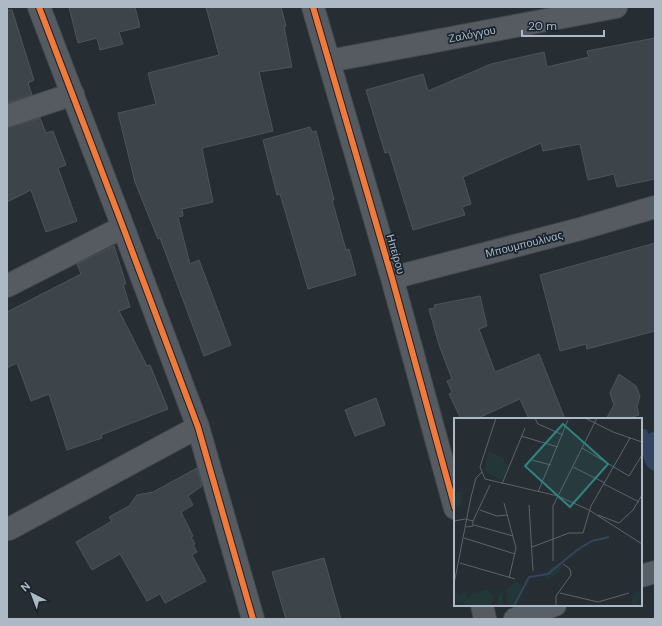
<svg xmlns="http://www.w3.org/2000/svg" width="662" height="626" font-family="'DM Sans',sans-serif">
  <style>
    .water { fill: #31465e }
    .building { fill: #3d444a; stroke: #4d545c }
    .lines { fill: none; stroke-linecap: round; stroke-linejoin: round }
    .minor-casing { stroke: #44494e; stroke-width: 24 }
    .secondary-casing { stroke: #44494e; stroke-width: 24 }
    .minor { stroke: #565b62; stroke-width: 22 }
    .secondary { stroke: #595f67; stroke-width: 22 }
    .cycleway-casing { stroke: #19232e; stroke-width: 8 }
    .cycleway { stroke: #f17a3a; stroke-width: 6 }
    .labels { text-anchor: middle; stroke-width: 3.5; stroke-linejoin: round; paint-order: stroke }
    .street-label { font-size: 11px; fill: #aeb9c6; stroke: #19232e }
    .inset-river { fill: none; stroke: #31465e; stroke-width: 2 }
    .inset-road { fill: none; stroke: #5c656e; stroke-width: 1 }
    .view { fill: #2f8380; fill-opacity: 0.15; stroke: #2f8380; stroke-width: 2 }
    .inset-edge { fill: none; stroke: #aeb9c6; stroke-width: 2 }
  </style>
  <rect width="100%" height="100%" fill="#262d33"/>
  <path class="water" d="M644,429L647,430L648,434L655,431V471C645,469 644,459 642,450L641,451V431Z"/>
  <path class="building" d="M69,7H135L140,27L119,32L123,44L100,50L97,38L78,43Z
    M206,7H281L286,26L284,27L292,67L259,72L273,131L202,148L213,202L182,209L183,216L178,217L190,264L199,260L231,345L204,356L160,238L158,239L135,182L118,113L156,104L148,73L219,55Z
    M7,10H12L34,80L28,83L32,95L7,103Z
    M655,38V179L617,187L614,174L588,180L580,144L543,151L541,143L463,177L471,204L462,207L465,215L413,230L389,152L385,153L366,90L423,74L428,91L491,64L544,52L547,67L589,57L587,51Z
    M40,118L46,133L53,131L66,165L58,168L77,221L46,232L31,190L7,202V128Z
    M310,127L312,132L316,131L334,200H332L346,250L349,249L356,275L308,289L280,194L277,195L263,140Z
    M655,243V331L587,349L586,344L560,351L540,275Z
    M114,246L126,284H123L130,307L119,311L147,366L150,365L168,409L101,435L102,438L67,450L49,394L31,401L17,363L7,368V312L81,274L77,264Z
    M480,296L487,326L479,329L495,372L539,354L565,419H529L520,399L476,419H461L449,394L452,392L447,381L452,379L439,345L429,309L435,308L434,305Z
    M619,374L636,386L640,396L637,407L639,415L626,419H606L614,405L610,393Z
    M376,398L385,425L355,436L345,410Z
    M197,468L202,486L188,496L193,505L181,512L193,536L191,537L195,544L193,545L197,552L192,555L206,581L165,603L160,594L147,601L120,554L92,570L76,542L112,521L109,517L129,506L137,495L153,492Z
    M324,558L341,619H286L272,572Z"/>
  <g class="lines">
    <g class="minor-casing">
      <path id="minor" d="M39,7L123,227L198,427L253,619
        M313,7L392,278L455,508
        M329,61L616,7
        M7,116L73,94
        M392,278L580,229L655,207
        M7,286L123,227
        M9,529L198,427
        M482,605L485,619"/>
    </g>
    <g class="secondary-casing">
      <path id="secondary" d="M641,576L655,572
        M515,619L555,605"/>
    </g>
    <use href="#minor" class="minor"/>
    <use href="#secondary" class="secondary"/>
    <g class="cycleway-casing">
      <path id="cycleway" d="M39,7L123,227L198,427L253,619
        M313,7L392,278L455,508"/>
    </g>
    <use href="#cycleway" class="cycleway"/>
  </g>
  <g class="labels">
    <g class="street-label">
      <text transform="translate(472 34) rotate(-11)" y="4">Ζαλόγγου</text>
      <text transform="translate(524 244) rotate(-14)" y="4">Μπουμπουλίνας</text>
      <text transform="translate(396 254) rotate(74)" y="4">Ηπείρου</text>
    </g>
  </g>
  <g transform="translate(454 418)">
    <rect width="188" height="188" fill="#262d33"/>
    <path d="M34,33L50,40V45L55,47L48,63L31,53ZM2,74L9,75L7,88L1,87ZM105,145L109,148L105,154L96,161H90L97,149ZM63,163L67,168V176L58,188H53L52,171ZM32,171L40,178L37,188H12L8,184L2,186L1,174L7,178L10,172L14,181L20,174L24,175ZM48,173L50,188H43L44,178ZM180,173L187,175L184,188H175L182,187L177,185Z" fill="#233739"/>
    <path class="inset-river" d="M60,188L75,159L94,156L123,132L138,123L155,119"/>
    <path class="inset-road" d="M42,0L26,49L31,61L104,78L135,92L188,126M81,0L84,6L109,17M131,0L159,14L188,24M67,18L104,29M128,30L175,58L188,37M78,42L97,47M119,49L151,65M48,66L71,10M150,66L185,84M84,74L114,2M50,85L62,130L55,160M75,87L79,153M26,92L43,98L54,97M144,97L165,105L179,92L188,77M0,103L11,101L19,103V108L12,109M19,103L36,67M20,107L59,118M10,120L61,136M78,129L115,115H129L137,88L176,20M99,143V88L143,0M6,145L61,161M0,166L17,79L22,60L28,54M106,175L144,184L175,175M102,188V178L117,157L116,151L109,146"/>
    <path class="view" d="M109,6L154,46L116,89L71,48Z"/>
    <rect width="188" height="188" class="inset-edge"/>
  </g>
  <rect width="662" height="626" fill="none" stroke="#aeb9c6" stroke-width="16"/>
  <g transform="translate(32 594) rotate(318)" stroke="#19232e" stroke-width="3" paint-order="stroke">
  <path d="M0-3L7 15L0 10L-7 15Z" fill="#aeb9c6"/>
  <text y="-6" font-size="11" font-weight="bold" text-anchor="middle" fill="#aeb9c6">N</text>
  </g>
  <path d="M522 30v6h82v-6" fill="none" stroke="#aeb9c6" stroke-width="2"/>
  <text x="528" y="30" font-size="12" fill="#aeb9c6" stroke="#19232e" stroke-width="3" paint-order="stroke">20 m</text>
</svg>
